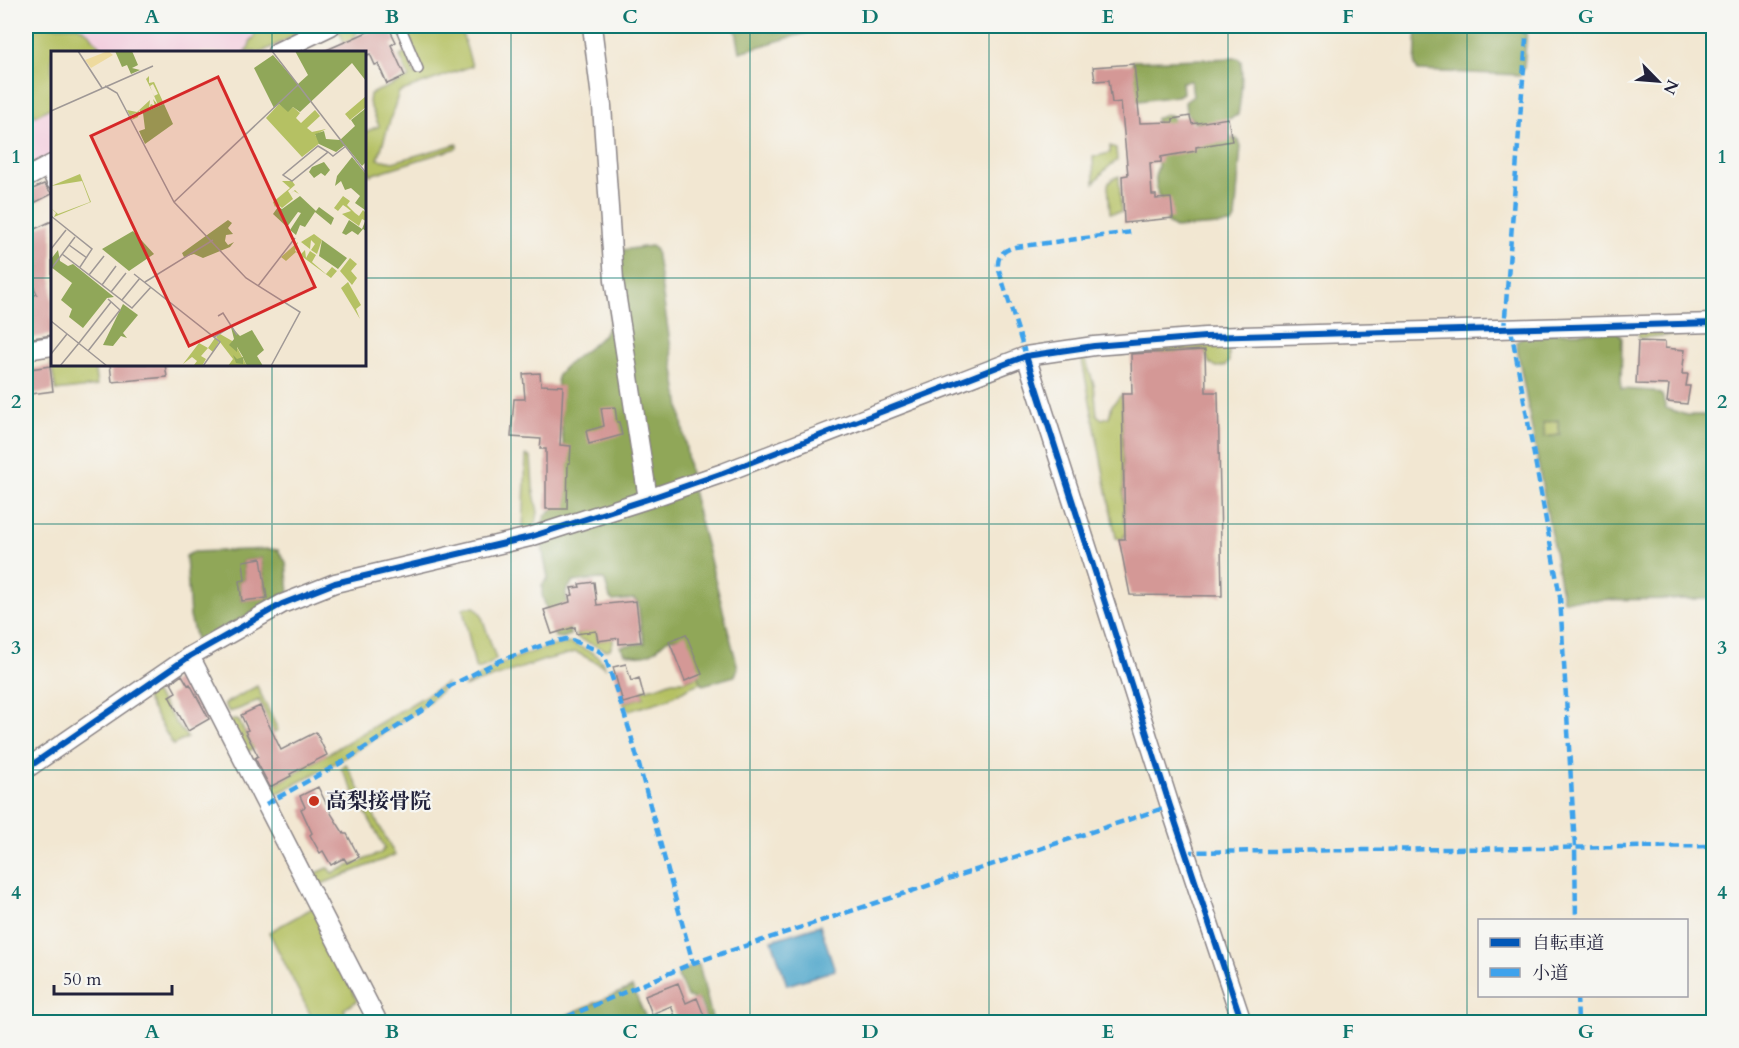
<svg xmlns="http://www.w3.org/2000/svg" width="1739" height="1048" font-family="Cardo,'Noto Serif JP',serif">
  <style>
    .built { fill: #f3cfdf }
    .green { fill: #b5c163; stroke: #6c724f; stroke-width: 1.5 }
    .forest { fill: #90a759; stroke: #59644a; stroke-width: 1.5; fill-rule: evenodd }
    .water { fill: #4ea6cb; stroke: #386483; stroke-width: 1.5 }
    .building { fill: #d49896 }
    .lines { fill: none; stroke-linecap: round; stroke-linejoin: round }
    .lane-casing { stroke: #8a8486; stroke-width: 12 }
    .street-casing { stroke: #8a8486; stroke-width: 21 }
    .lane { stroke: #fff; stroke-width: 9 }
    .street { stroke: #fff; stroke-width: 18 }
    .quiet { stroke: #3ea2ec; stroke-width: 4.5; stroke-dasharray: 9 4.5; stroke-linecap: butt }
    .cycleway-casing { stroke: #f6f6f2; stroke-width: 10 }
    .cycleway { stroke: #0057b8; stroke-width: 6 }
    .grid { fill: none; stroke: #0f766e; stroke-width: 1.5; stroke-opacity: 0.55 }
    .poi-dot { fill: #c8321e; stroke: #f6f6f2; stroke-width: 2 }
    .labels { text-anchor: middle; stroke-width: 4.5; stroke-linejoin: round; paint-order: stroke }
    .poi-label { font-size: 21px; font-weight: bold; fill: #22223b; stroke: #f6f6f2; text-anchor: start }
    .inset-road { fill: none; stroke: #9f9896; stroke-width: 1.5 }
    .view { fill: #d62828; fill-opacity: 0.15; stroke: #d62828; stroke-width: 3 }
    .inset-edge { fill: none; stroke: #22223b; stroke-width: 3 }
    .neatline { fill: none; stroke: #0f766e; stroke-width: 2 }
    .grid-label { font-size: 20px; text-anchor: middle; font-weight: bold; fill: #0f766e }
  </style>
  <rect width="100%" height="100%" fill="#f6f6f2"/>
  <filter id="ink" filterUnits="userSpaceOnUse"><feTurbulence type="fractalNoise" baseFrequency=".0167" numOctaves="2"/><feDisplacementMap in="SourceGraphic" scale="12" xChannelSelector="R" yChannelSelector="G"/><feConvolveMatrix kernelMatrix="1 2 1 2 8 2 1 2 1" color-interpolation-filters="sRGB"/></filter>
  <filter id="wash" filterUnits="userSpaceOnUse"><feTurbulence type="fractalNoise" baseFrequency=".008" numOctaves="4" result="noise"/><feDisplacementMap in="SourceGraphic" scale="24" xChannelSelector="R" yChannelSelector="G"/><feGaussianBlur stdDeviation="1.35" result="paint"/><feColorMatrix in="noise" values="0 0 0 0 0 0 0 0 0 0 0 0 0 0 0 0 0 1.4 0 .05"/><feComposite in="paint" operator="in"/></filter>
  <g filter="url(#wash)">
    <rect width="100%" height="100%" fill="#f2e7d2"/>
    <path class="built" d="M26,26H319L265,52H52V160L26,173Z"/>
    <path class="green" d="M26,26H78L90,34L104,52H52V107L35,116L26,96Z
      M258,26H314L262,52H244L248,50L251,39H253Z
      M343,26H370L357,32L354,37L360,52H348L338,28Z
      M405,26H460L472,66L399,92L378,159L393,162L457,144V148L370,175L365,161V132L379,126L369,103L370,94L409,78L400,56L406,53L415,75L423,72Z
      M1110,146L1116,148L1117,160L1105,170L1094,183L1093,157L1110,153Z
      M1119,176L1121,212L1110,213L1108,184L1112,179Z
      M1683,330V334L1639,338L1638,331Z
      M1223,345L1229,348V361L1225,366L1217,367L1209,363L1205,350L1108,355L1110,350Z
      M49,353H52V364L94,365L97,386L56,391Z
      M1081,355H1084L1094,385L1097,415L1102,419L1109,417L1112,405L1122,394L1124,522L1128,526L1123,539L1116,538Z
      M1558,420L1560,435L1545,437L1543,423Z
      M526,455L531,458L533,488L538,512L536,524L528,530H523Z
      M466,607H475L481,614L496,659L488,665L478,669L475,667L463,609Z
      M611,629L613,642L610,649L606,650L579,639L576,634L596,630L598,641L608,639Z
      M570,643C585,650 598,651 605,667L576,652L545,660L464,687C491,665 535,648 570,643Z
      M183,672H191L226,738L222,740L220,738L188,677L184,675Z
      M698,676L701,683L692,686L668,699L629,711L623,703L644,697L642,690L656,687L672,681H685Z
      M447,683L440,692L425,705L405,719L344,758L269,798L265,791Z
      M257,686L278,730L274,732L259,700L239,709L229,712L224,704Z
      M153,692C166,704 169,715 179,727C182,732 185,732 187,738L173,745L145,697Z
      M235,720L239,721L251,745L266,738L267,741L245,753L228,721Z
      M346,764L395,855L319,885L312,875L328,868L332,873L381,853L385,848L341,768Z
      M314,907L357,1001L344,1009L349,1022H308L312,1018L269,932Z"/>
    <path class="forest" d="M735,26H830L740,52Z
      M1417,26H1527L1524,68L1520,75L1418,71L1415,66Z
      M1238,58L1241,61C1243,79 1241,98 1238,115C1223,122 1209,125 1194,122L1186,112L1185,102L1193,96L1191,81L1182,82L1183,93L1178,96L1139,101L1135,99L1131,67L1133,61Z
      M1166,115H1171L1191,146L1235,138L1239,141L1241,146L1235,219L1232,224L1175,228L1167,223L1166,203L1158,196L1155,176L1158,167L1156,118Z
      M651,246L656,250L693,494L738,668L735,676L703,685L699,681L698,671L683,638C664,636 667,642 654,651C646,657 634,656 625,653L620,646L645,643L641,629L638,603L634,599L613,601L610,598L605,581L600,579L573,582L566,591L570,635L563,638L555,637L542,595V585L548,578C545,562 534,523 549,512C552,509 559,508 563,506L566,454L563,442L557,377C568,357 604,344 609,324C611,317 610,307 610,300C611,282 614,266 622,250Z
      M1618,332L1622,338L1621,389L1654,391L1662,395L1666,408L1686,415H1703L1713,419V599L1563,600L1516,342L1527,333ZM1558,420L1560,435L1545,437L1543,423Z
      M270,549L278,550L286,562L289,593L197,643L190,617L186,556L193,552ZM261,558L267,597L242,601L239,581L245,580L243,561Z
      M699,964L713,1022H708L700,1001L687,997L678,976L679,972Z
      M632,987L648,1022H550Z"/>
    <path class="water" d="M820,925L835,970L787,985L772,940Z"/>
    <g id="blocks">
      <path class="building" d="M381,26H388L396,42L391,45L405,76L387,84L378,64L375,65L370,54L365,56L364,52H322Z
        M1134,64L1140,123L1173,122V119L1190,116L1192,124L1228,118L1232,141L1196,147V151L1161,157V162L1150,163L1152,195H1156V199L1171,198L1173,218L1124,223L1122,176L1128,175L1121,102L1112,103L1109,80L1095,81L1093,67Z
        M44,184L52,194L26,207V192Z
        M52,221V335L26,339V299L37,294L26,271L31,268L26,256V233Z
        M1638,341L1665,342V348L1685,350L1682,374H1688L1686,386H1690L1687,404L1667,402L1669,385L1636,384Z
        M1205,350L1206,392H1218L1222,596L1130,595L1119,539H1125L1122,394H1132L1131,354Z
        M110,364H165L167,377L112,382Z
        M50,366L53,391L31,394L29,377H31L30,369Z
        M540,373L541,385L563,386L560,445L571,446L570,463H568L567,509H546V449H540L541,439L511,437L514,399H525L523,374Z
        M615,407L617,422H619L622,435L589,444L586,431L604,426L601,408Z
        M261,558L267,598L242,601L239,581L245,580L243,561Z
        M594,582L597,605L636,601L641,642L619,644V638L598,641L596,631L576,634L575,627L552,634L544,610L570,602L569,596L573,595L571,588L580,587L579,584Z
        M686,634L702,674L685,681L669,641Z
        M626,664L631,681L639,678L644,697L623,703L613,667Z
        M182,675L188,685L190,684L209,719L188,731L169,696L176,692L171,683Z
        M260,706L281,750L316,732L327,755L290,774L291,776L270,787L255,758L258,756L245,731L248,730L241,715Z
        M318,787L332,815L344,834H347L359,857L347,863L344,858L331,865L323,851L320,853L310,835L312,833L301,809L305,807L300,796Z
        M678,983L686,1003L697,998L707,1023H678L671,1006L652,1014L645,996Z"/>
    </g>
  </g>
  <g filter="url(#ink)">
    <use href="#blocks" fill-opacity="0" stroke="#8a8486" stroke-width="1.5"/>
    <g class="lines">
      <g class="lane-casing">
        <path id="lane" d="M400,26L418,69
          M45,168L52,184"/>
      </g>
      <g class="street-casing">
        <path id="street" d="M592,26L602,106L614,280L648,499
          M277,52L331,26
          M26,178L52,164
          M26,350L52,346
          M1026,356L1170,806L1242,1022
          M190,656L378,1022
          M26,769L190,656L282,604L335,583L530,537L648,499L723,473L1026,356L1094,346L1205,337L1714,323"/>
      </g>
      <use href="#lane" class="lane"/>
      <use href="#street" class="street"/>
      <path class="quiet" d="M1511,329L1560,597L1575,847L1576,920
        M1504,330L1527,26
        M1026,356L998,267C997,255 1004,250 1015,247L1132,232
        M266,804L346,760L426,708L450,686L499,661L549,643L566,639L572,640L599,651L605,657L611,674L630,732L693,963
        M1185,852L1714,846
        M1577,996L1578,1022
        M555,1022L693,963L1170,806"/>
      <g class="cycleway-casing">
        <path id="cycleway" d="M1026,356L1170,806L1242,1022
          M26,769L190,656L282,604L335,583L530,537L648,499L723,473L1026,356L1094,346L1205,337L1714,323"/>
      </g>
      <use href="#cycleway" class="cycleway"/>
    </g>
  </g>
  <path class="grid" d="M272,26V52M511,26V1022M750,26V1022M989,26V1022M1228,26V1022M1467,26V1022M26,278H52M364,278H1714M272,364V1022M26,524H1714M26,770H1714"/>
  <circle class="poi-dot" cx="314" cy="801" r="6"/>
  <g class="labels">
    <g class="poi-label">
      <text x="326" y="808">高梨接骨院</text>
    </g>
  </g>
  <g transform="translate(51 51)">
    <rect width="315" height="315" fill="#f2e7d2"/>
    <path d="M98,25V32L103,31L113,53L91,62L88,59L87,66L81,69L85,62L79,65L76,59L86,61L99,49L98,57L100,53L104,55L102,48L107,54L101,40L103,45L107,43L102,33L99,35L101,40L95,28ZM315,45V56L299,69L294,63ZM228,53L237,60L242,56L249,62L245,67L250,72L264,59L269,65L256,77L261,81L275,78L264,84L270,91L251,106L215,67ZM29,123L40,151L3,166L5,162L0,157L7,163L39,151L31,130L0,135ZM231,130H241L244,134L237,140L239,143L244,139L248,143L243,140L239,143L242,148L231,157L224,151L225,155L224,156L222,151L239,137ZM292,145L299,150L296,154L304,162L308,165L312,159L315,162V170L311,168L308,175L291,163L300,160L295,156L292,154L287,160L283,157ZM263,183L271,189L266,203L260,199L264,193L260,189L259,198L250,191ZM247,191L244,200L250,203L254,199L255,207L259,200L265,204L261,211L275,223L281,216L286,220L280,227L245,201L235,210L230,206ZM299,207L306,213L300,220L306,227L301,234L289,220ZM297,231L310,254L305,258L309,268L290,237ZM169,283L183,291L196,315H177L182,308L165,286ZM164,287L168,291L162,301L157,297L150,305L155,308L151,315L143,314L146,310L141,306L132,313L148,292L157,297Z" fill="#b5c163"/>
    <path d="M64,0H81L87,14L81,17L89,19L80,23L76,14L71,16ZM244,0H315V30L301,12L249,61L242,56L237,61L228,53L223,57L203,17L222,4L247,33L257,24ZM113,53L122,73L94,93L88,80L94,78L92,62ZM315,57V111L311,115L294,94L285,101L268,93L264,83L273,80L275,88L289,89L304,75L300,69ZM301,106L315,123L314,159L304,152L309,145L300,137L294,139L290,130L284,135L286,125ZM273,111L279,119L274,125L270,122L263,127L258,121L261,116ZM249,145L265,160L268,156L283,167L280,174L264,161L254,176L249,174L245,184L239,179L250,162L247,161L236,176L222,163L227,156L231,158ZM315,168V180L312,178L307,184L301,180L295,184L291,182L298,169L311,178ZM177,169L181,172L177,177L182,183L175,184L174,190L177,194L183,191L179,196L152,207L143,203L133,206L131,202ZM82,180L103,203L78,220L51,198ZM271,189L296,207L287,218L268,205ZM7,199L9,210L17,215L22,213L63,246L56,247L32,277L18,266L21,258L10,249L21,232L0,216V208ZM72,253L87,264L72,282L76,287L70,285L62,295L52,294ZM180,276L189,285L201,279L213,299L206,305L212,315H196L192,307V313L185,312L182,304L186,308L192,306L186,296V301L178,294L183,288Z" fill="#90a759"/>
    <path d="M57,0L62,4L40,17L34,9Z" fill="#eeda9e"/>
    <path class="inset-road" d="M27,0L51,37M221,0L315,122M54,35L66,42L123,151L195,227L249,261L220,315M0,60L102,15M267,95L277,101L241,130L232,124ZM277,101L282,105L295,95M123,151L247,34M0,165L41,198L29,216M18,194L36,207M0,198L15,179M11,203L81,257L100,236M0,218L24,186M83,223L169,291L152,315M38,224L53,205M94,231L162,189M51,234L65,215M207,235L244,187M60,241L75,222M71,249L89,227M167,265L172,262L186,284M0,270L56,315M163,286L181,275M28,292L60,251M37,300L69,259L57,248M0,303L16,283M9,315L28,292"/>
    <path class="view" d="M167,26L264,236L138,295L40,85Z"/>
    <rect width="315" height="315" class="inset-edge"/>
  </g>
  <rect width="1739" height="1048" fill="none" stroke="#f6f6f2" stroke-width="66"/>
  <rect x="1478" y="919" width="210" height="78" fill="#f6f6f2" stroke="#a1a1a9" stroke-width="1.5"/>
  <rect x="1490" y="938" width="30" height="9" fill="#0057b8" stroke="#a1a1a9" stroke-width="1.5"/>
  <text x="1532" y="949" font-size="18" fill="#22223b">自転車道</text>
  <rect x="1490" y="968" width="30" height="9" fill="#3ea2ec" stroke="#a1a1a9" stroke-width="1.5"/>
  <text x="1532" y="979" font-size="18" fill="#22223b">小道</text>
  <g transform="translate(1658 81) rotate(115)" stroke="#f6f6f2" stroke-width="4.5" paint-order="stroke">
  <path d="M0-4.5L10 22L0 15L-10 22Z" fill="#22223b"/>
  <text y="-9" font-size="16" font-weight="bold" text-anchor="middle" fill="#22223b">N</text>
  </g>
  <path d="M54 985v9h118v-9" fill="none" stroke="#22223b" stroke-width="3"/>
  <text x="63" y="985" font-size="18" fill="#22223b" stroke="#f6f6f2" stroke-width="4.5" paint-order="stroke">50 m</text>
  <rect x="33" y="33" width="1673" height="982" class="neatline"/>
  <g class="grid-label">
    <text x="152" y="23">A</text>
    <text x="392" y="23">B</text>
    <text x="630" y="23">C</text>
    <text x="870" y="23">D</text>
    <text x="1108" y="23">E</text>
    <text x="1348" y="23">F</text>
    <text x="1586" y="23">G</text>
    <text x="16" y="163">1</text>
    <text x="1722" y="163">1</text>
    <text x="16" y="408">2</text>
    <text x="1722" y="408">2</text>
    <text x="16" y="654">3</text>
    <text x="1722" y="654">3</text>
    <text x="16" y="899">4</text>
    <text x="1722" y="899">4</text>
    <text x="152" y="1038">A</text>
    <text x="392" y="1038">B</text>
    <text x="630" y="1038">C</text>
    <text x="870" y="1038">D</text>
    <text x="1108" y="1038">E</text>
    <text x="1348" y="1038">F</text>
    <text x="1586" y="1038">G</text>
  </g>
</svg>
